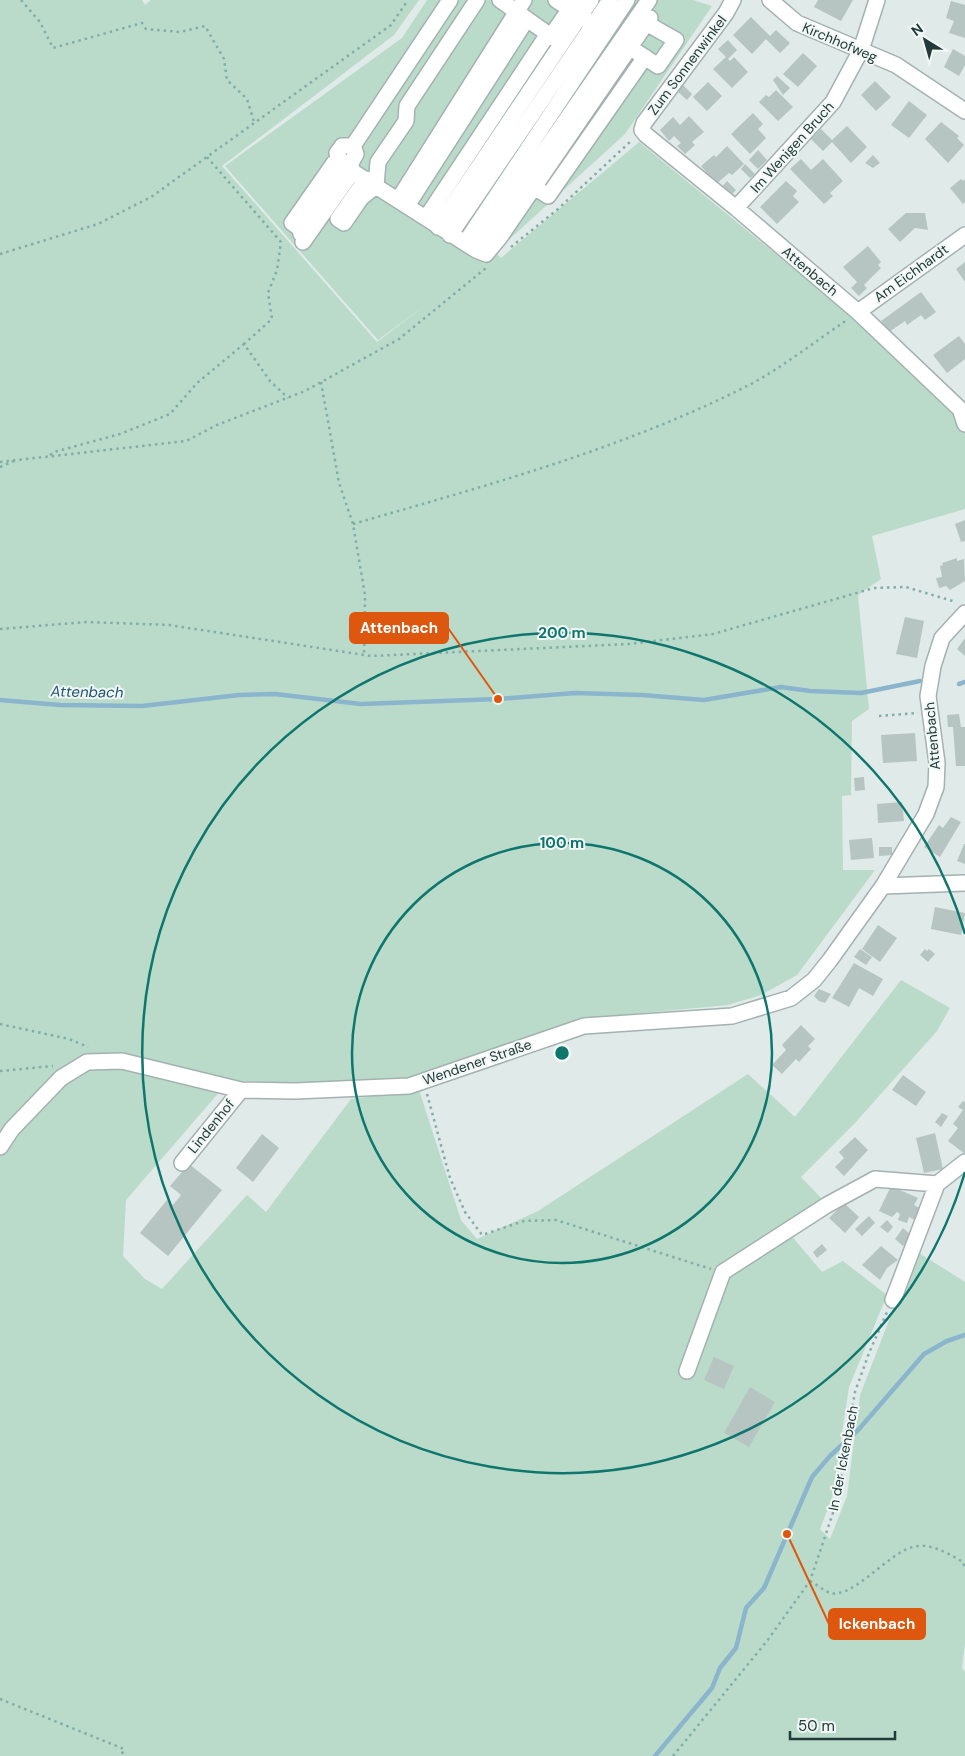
<svg xmlns="http://www.w3.org/2000/svg" width="965" height="1756" font-family="'DM Sans',sans-serif">
  <style>
    .green { fill: #badbca }
    .lines { fill: none; stroke-linecap: round; stroke-linejoin: round }
    .stream { stroke: #8ab5cd; stroke-width: 4.5 }
    .building { fill: #b6c5c2 }
    .minor-casing { stroke: #a3b2b0; stroke-width: 18 }
    .path { stroke: #82ada8; stroke-width: 2.5; stroke-dasharray: 2.5 4; stroke-linecap: butt }
    .minor { stroke: #fff; stroke-width: 15 }
    .ring { fill: none; stroke: #0f766e; stroke-width: 2.5 }
    .labels { text-anchor: middle; stroke-width: 4; stroke-linejoin: round; paint-order: stroke }
    .street-label { font-size: 14px; fill: #223a39; stroke: #f1f7f5 }
    .water-label { font-size: 15px; font-style: italic; fill: #1f5373; stroke: #f1f7f5 }
    .centre { fill: #0f766e; stroke: #f1f7f5; stroke-width: 2.5 }
    .ring-label { font-size: 15px; text-anchor: middle; font-weight: bold; fill: #0f766e; stroke: #f1f7f5; stroke-width: 4; stroke-linejoin: round; paint-order: stroke }
    .leader { fill: none; stroke: #de570e; stroke-width: 2 }
    .callout-dot { fill: #de570e; stroke: #f1f7f5; stroke-width: 2 }
    .callout { fill: #de570e; stroke: #de570e; stroke-width: 2 }
    .callout-label { font-size: 15px; text-anchor: middle; font-weight: bold; fill: #fff }
  </style>
  <rect width="100%" height="100%" fill="#e0eae8"/>
  <path class="green" d="M0,0H142L145,5L151,0H419L394,35L222,166L377,342L424,306L378,340L225,166L402,38L427,0H693L712,6L625,134L490,257L496,253L501,258L639,142L855,319L960,417L965,432V509L872,536L881,579L858,595L869,709L852,721L851,795L842,796L843,870H875L797,975L761,995L728,1005L579,1019L408,1079L300,1083L240,1081L117,1054L221,1090L126,1200L123,1256L145,1279L162,1289L247,1195L266,1212L351,1099L419,1090L461,1220L477,1239L538,1211L748,1074L795,1117L901,980L950,1008L937,1031L855,1123L801,1177L823,1200L790,1234L822,1272L843,1261L887,1295L849,1387L832,1498L820,1529L830,1539L847,1496L860,1395L916,1251L965,1282V1643L962,1668L965,1672V1756H0V1152L15,1128L0,1133Z"/>
  <g class="lines">
    <path class="stream" d="M959,684L965,682
      M0,700L60,705L142,706L239,695L275,694L361,704L498,699L575,693L642,695L704,700L781,687L810,691L861,693L920,681
      M655,1756L712,1688L720,1668L736,1648L746,1608L764,1588L812,1477L830,1456L859,1429L924,1354L947,1341L965,1335"/>
  </g>
  <path class="building" d="M818,0H853L841,21L814,7Z
    M951,1L965,5V38L949,33L954,21L946,18Z
    M751,17L770,36L776,30L790,43L780,53L766,39L752,54L733,35Z
    M728,40L737,50L728,59L730,61L734,57L748,72L732,88L713,69L726,57L718,49Z
    M953,49L965,56V65L959,76L944,67Z
    M803,53L817,66L798,87L783,74Z
    M777,76L790,88L783,95L773,80Z
    M875,81L891,97L876,111L861,95Z
    M708,82L722,96L707,111L693,97Z
    M683,85L692,94L687,100L677,91Z
    M776,90L793,107L778,121L759,102L766,95L769,97Z
    M909,101L927,115L909,138L891,125Z
    M753,113L763,124L758,129L766,138L750,154L731,134Z
    M689,116L704,132L692,142L695,145L685,154L677,146L681,143L674,136L669,141L660,130L673,117L680,125Z
    M941,122L959,136L957,138L964,145L948,163L925,139Z
    M847,126L867,147L851,163L832,142L823,151L811,139L821,129L832,140Z
    M727,146L744,164L732,175L729,173L716,184L701,166L714,155L716,157Z
    M758,150L767,160L758,169L749,160Z
    M873,155L880,163L873,168L865,163Z
    M801,159L811,170L823,159L843,181L830,193L833,196L824,204L790,169Z
    M745,164L755,174L750,178L741,169Z
    M961,179L963,181L965,179V202L963,204L950,188Z
    M727,181L736,190L730,196L721,188Z
    M786,181L797,191L793,196L799,202L777,224L760,207Z
    M906,213H925L928,230L915,228L900,242L888,229Z
    M868,246L881,262L878,265L881,268L864,285L867,288L859,296L851,288L857,282L843,267Z
    M965,262V282L956,269Z
    M921,292L936,312L925,320L921,315L907,325L905,321L889,332L881,321Z
    M959,336L965,344V359L947,373L933,355Z
    M965,520V541L961,542L955,524Z
    M957,558V561L964,559L965,581L950,590L946,586L939,588L936,578L942,577L940,566L943,565L942,563Z
    M905,617L924,621L917,658L896,654Z
    M965,638V656L957,649Z
    M959,714L961,727H965V766H956L953,727H948L947,715Z
    M915,733L917,761L883,763L881,735Z
    M864,777L865,790L855,791L854,778Z
    M902,802L904,821L878,823L877,804Z
    M951,817L961,822L940,857L924,847L939,825L943,828Z
    M872,838L874,858L851,860L849,840Z
    M964,844H965V864L957,861Z
    M879,847H892V855L879,856Z
    M935,907L965,913L961,935L931,929Z
    M878,925L897,938L880,962L862,949Z
    M860,949L872,957L866,965L854,957Z
    M925,949L927,951L929,949L935,954L928,962L920,955Z
    M854,963L883,979L873,996L859,988L849,1007L832,998Z
    M819,989L831,994L825,1003L819,1001L814,996Z
    M801,1025L815,1039L808,1046L811,1049L799,1062L796,1059L782,1074L772,1065L786,1050L782,1045Z
    M903,1075L926,1092L916,1106L892,1090Z
    M963,1101L965,1102V1154L948,1141L958,1128L953,1124L963,1110L958,1107Z
    M942,1113L948,1116L941,1127L935,1122Z
    M935,1133L943,1169L924,1173L916,1138Z
    M262,1134L279,1148L253,1182L236,1168Z
    M855,1137L868,1150L844,1176L835,1167L844,1158L839,1152Z
    M189,1164L222,1190L168,1256L140,1233L167,1200L173,1205L181,1195L170,1186Z
    M891,1186L918,1198L914,1205L920,1208L915,1220L909,1217L907,1223L898,1220L900,1214L897,1212L892,1217L879,1211Z
    M844,1203L859,1217L845,1233L829,1218Z
    M869,1216L875,1223L862,1236L855,1229Z
    M887,1220L893,1227L888,1233L880,1227Z
    M903,1228L912,1236L903,1246L895,1239Z
    M822,1244L827,1250L817,1258L813,1252Z
    M881,1246L898,1260L887,1268L880,1280L862,1265Z
    M714,1357L734,1366L724,1389L704,1380Z
    M750,1387L775,1402L749,1447L724,1433Z"/>
  <g class="lines">
    <g class="minor-casing">
      <path id="minor" d="M450,0L353,146L356,154L351,163L352,171L476,250L649,0
        M500,0L555,39
        M556,0L588,21
        M733,0L726,13L644,123L642,130L646,135L736,208L858,312L960,409L965,424
        M770,0L797,23L896,65L965,111
        M551,36L576,0
        M637,52L658,66L676,40L653,27
        M351,163L341,162L337,153L342,146H353
        M366,179L338,219L344,223L361,198L376,186L378,162L406,121L407,106L477,0
        M525,181L548,196L645,57
        M398,200L524,0
        M407,206L527,19
        M736,208L833,102L861,50L877,0
        M426,218L548,34
        M438,227L591,0
        M299,228L341,169L334,163L292,223L299,228L301,234L306,238
        M450,235L610,0
        M303,242L348,178
        M465,243L627,0
        M476,250L486,254L500,237L650,18
        M858,312L965,235
        M883,886L965,883
        M0,1147L12,1129L61,1078L87,1062L122,1061L241,1090L295,1091L409,1086L584,1026L732,1016L791,998L814,980L830,960L883,886L926,814L936,787L937,763L928,696L933,666L942,638L965,613
        M182,1163L241,1090
        M893,1300L937,1184
        M687,1371L723,1272L827,1205L875,1179L937,1184L965,1162"/>
    </g>
    <path class="path" d="M21,0L40,22L53,48L142,23L146,29L180,32L205,26L224,59L227,80L247,99L254,122
      M207,157L281,242L277,270L268,293L272,319L244,344L270,381L288,398
      M511,247L558,209L632,140
      M0,254L98,224L151,197L391,25L408,0
      M321,382L339,483L353,524L365,595L364,655
      M50,455L54,452L120,434L170,414L197,383L244,344
      M0,462L186,441L217,425L305,391L399,339L486,268
      M0,467L14,461
      M353,524C488,485 623,449 749,385C780,369 817,340 847,320
      M0,629L86,622L169,625L371,656L629,644L713,634L874,588L906,587L956,602
      M879,716L918,713
      M0,1024L69,1039L88,1047
      M0,1071L53,1066
      M427,1094L450,1178L465,1212L482,1235L524,1221L556,1220L711,1269
      M810,1581C816,1584 824,1591 830,1593C853,1599 888,1553 913,1547C930,1542 949,1554 963,1562L965,1568
      M0,1699L124,1749L121,1756
      M673,1756L767,1641L810,1581L837,1501L855,1392L869,1353L887,1312"/>
    <use href="#minor" class="minor"/>
  </g>
  <g class="ring">
    <circle cx="562" cy="1053" r="210"/>
    <path d="M965 1172A420 420 0 1 1 965 934"/>
  </g>
  <g class="labels">
    <g class="street-label">
      <text transform="translate(840 42) rotate(23)" y="5">Kirchhofweg</text>
      <text transform="translate(687 65) rotate(-53)" y="5">Zum Sonnenwinkel</text>
      <text transform="translate(792 147) rotate(-48)" y="5">Im Wenigen Bruch</text>
      <text transform="translate(810 271) rotate(40)" y="5">Attenbach</text>
      <text transform="translate(911 273) rotate(-36)" y="5">Am Eichhardt</text>
      <text transform="translate(932 736) rotate(-95)" y="5">Attenbach</text>
      <text transform="translate(477 1062) rotate(-19)" y="5">Wendener Straße</text>
      <text transform="translate(211 1126) rotate(-51)" y="5">Lindenhof</text>
      <text transform="translate(843 1458) rotate(-79)" y="5">In der Ickenbach</text>
    </g>
    <g class="water-label">
      <text transform="translate(87 692) rotate(1)" y="5">Attenbach</text>
    </g>
  </g>
  <circle cx="562" cy="1053" r="8" class="centre"/>
  <g class="ring-label">
    <text x="562" y="638">200 m</text>
    <text x="562" y="848">100 m</text>
  </g>
  <path class="leader" d="M498 699L448 628M787 1534L829 1624"/>
  <g class="callout-dot">
    <circle cx="498" cy="699" r="5"/>
    <circle cx="787" cy="1534" r="5"/>
  </g>
  <g class="callout">
    <rect x="350" y="613" width="98" height="30" rx="5"/>
    <rect x="829" y="1609" width="96" height="30" rx="5"/>
  </g>
  <g class="callout-label">
    <text x="399" y="633">Attenbach</text>
    <text x="877" y="1629">Ickenbach</text>
  </g>
  <g transform="translate(925 40) rotate(323)" stroke="#f1f7f5" stroke-width="4" paint-order="stroke">
  <path d="M0-4L9 19L0 12L-9 19Z" fill="#223a39"/>
  <text y="-8" font-size="14" font-weight="bold" text-anchor="middle" fill="#223a39">N</text>
  </g>
  <path d="M790 1731v8h105v-8" fill="none" stroke="#223a39" stroke-width="2.5"/>
  <text x="798" y="1731" font-size="15" fill="#223a39" stroke="#f1f7f5" stroke-width="4" paint-order="stroke">50 m</text>
</svg>
